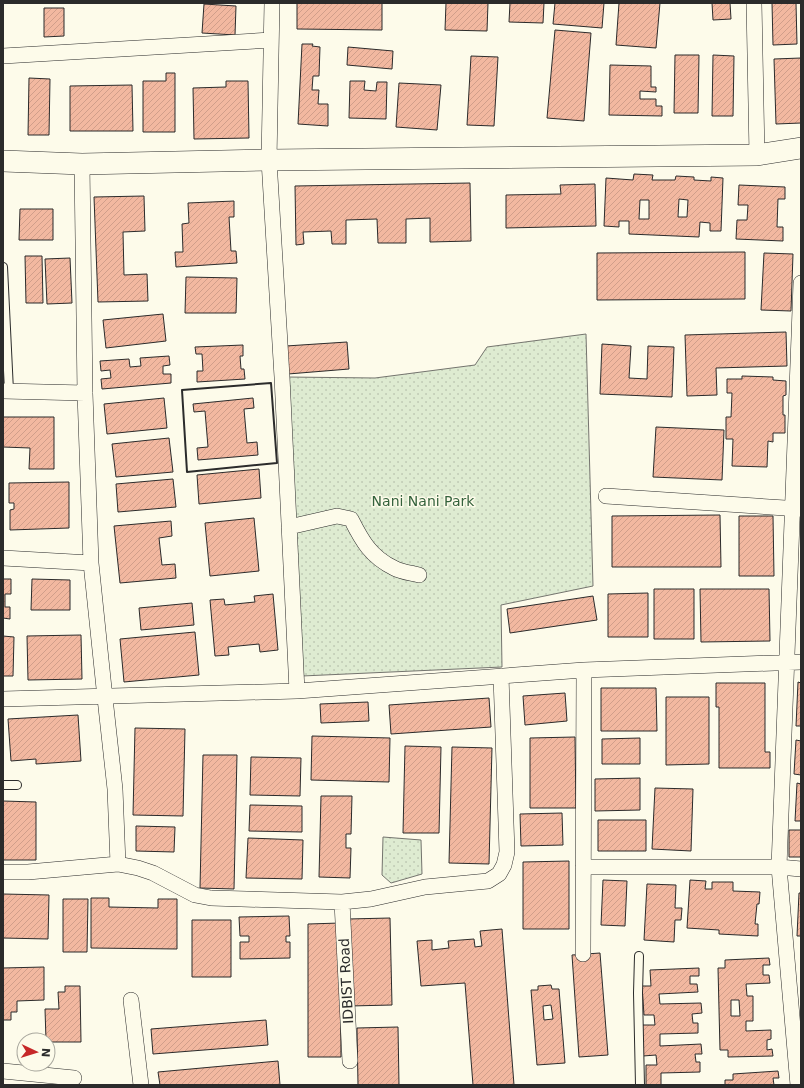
<svg xmlns="http://www.w3.org/2000/svg" width="804" height="1088" font-family="'DejaVu Sans',sans-serif">
  <style>
    .park { fill: url(#park-dots); stroke: #74746e }
    .building { fill: url(#building-hatch); stroke: #2b2b2b; fill-rule: evenodd }
    .lines { fill: none; stroke-linecap: round; stroke-linejoin: round }
    .lane-casing { stroke: #2b2b2b; stroke-width: 10 }
    .street-casing { stroke: #2b2b2b; stroke-width: 16 }
    .secondary-casing { stroke: #2b2b2b; stroke-width: 22 }
    .lane { stroke: #fdfbea; stroke-width: 8 }
    .street { stroke: #fdfbea; stroke-width: 15 }
    .secondary { stroke: #fdfbea; stroke-width: 21 }
    .wall { stroke: #2b2b2b; stroke-width: 2 }
    .labels { text-anchor: middle; stroke-width: 3; stroke-linejoin: round; paint-order: stroke }
    .park-label { font-size: 14px; fill: #34623c; stroke: #fdfbea }
    .street-label { font-size: 14px; fill: #2b2b2b; stroke: #fdfbea }
  </style>
  <defs>
    <pattern id="park-dots" width="8" height="8" patternUnits="userSpaceOnUse"><rect width="8" height="8" fill="#deebd1"/><path d="M2 2h.1M6 6h.1" fill="none" stroke="#bfcab4" stroke-width="1.8" stroke-linecap="round"/></pattern>
    <pattern id="building-hatch" width="6" height="6" patternUnits="userSpaceOnUse"><rect width="6" height="6" fill="#f2b8a0"/><path d="M-1 1l2-2M0 6l6-6M5 7l2-2" fill="none" stroke="#d09e8a"/></pattern>
  </defs>
  <rect width="100%" height="100%" fill="#fdfbea"/>
  <path class="park" d="M586,334L593,586L501,605L502,667L302,676L287,377L375,378L475,365L487,347Z
    M383,837L421,840L422,874L391,883L382,875Z"/>
  <path class="building" d="M297,3H382V30L297,29Z
    M446,3H488L487,31L445,30Z
    M510,3H544L543,23L509,22Z
    M555,3H604L602,28L553,24Z
    M619,3H660L656,48L616,45Z
    M712,3H730L731,19L713,20Z
    M772,3H796L797,44L773,45Z
    M204,4L236,6L235,35L202,33Z
    M44,8H64V36L44,37Z
    M555,30L591,33L584,121L547,118Z
    M302,44H313L312,46L320,47L319,76H313L312,90H319L318,104H328V126L298,124Z
    M348,47L393,51L392,69L347,65Z
    M675,55H699L698,113H674Z
    M713,55L734,56L733,116H712Z
    M471,56L498,57L494,126L467,125Z
    M801,58V123L776,124L774,59Z
    M610,65L651,66V87H656V92L640,91V99H656V106H662V116L609,115Z
    M166,73H175V132H143V81H166Z
    M29,78L50,79L49,135H28Z
    M226,81H248L249,138L194,139L193,88L226,87Z
    M350,81H365L364,90L376,91L377,82H387L386,119L349,118Z
    M399,83L441,85L437,130L396,127Z
    M132,85L133,131H70V86Z
    M634,174L653,175L652,180H675L676,176L694,177V180L711,181V177L723,178L721,231H710V223L700,222L699,237L629,234V221H619V227L604,226L606,178L633,180ZM679,199L688,200L687,217H678ZM640,200H649V219H639Z
    M470,183L471,241L430,242V218L406,219V243H378L377,219L346,220V244H332L331,231L303,232L304,244L296,245L295,186Z
    M595,184L596,226L506,228V195L561,194L560,185Z
    M739,185L785,187V199H778L777,227H783V241L736,239L737,220H747L748,205H738Z
    M144,196L145,231L123,232L124,275L147,274L148,301L98,302L94,197Z
    M234,201V217H229L231,251H236L237,263L176,267L175,252H183L182,224L189,223L188,203Z
    M20,209H53V240H19Z
    M745,252V299L597,300V253Z
    M764,253L793,254L791,311L761,310Z
    M25,256H42L43,303H26Z
    M70,258L72,303L47,304L45,259Z
    M186,277L237,278L236,313H185Z
    M163,314L166,341L106,348L103,320Z
    M786,332L787,366L716,368L717,395L687,396L685,335Z
    M347,342L349,369L288,374L286,346Z
    M602,344L631,346L629,378L647,379L648,346L674,347L672,397L600,394Z
    M243,345V356H240L241,369H244L245,379L197,382V371H203L202,354H196L195,347Z
    M169,356L170,365L163,366V374H171V383L102,389L101,379L111,378L110,370L101,371L100,361L129,359L130,367L141,366L140,358Z
    M742,376L773,377V380L786,381V395L783,396V415H785V433H773V442L768,441L767,467L732,466L733,439H726V417H731L732,393H727V379H742Z
    M164,398L167,428L107,434L104,404Z
    M253,398L254,408L244,409L247,443L257,442L258,455L198,460L197,448L208,447L205,411L194,412L193,404Z
    M3,417H54V469H29L30,448L3,447Z
    M656,427L724,430L722,480L653,477Z
    M169,438L173,472L116,477L112,444Z
    M259,469L261,498L199,504L197,475Z
    M173,479L176,507L118,512L116,484Z
    M69,482V528L10,530V510L14,509V503H9V483Z
    M720,515L721,567H612V516Z
    M739,516H773L774,576H739Z
    M254,518L259,571L210,576L205,523Z
    M171,521L172,536L159,538L162,565L175,564L176,578L120,583L114,526Z
    M3,579H11V594H5V607H10V619L3,618Z
    M32,579L70,580V610H31Z
    M654,589H694V639H654Z
    M700,589H769L770,641L701,642Z
    M648,593V637H608V594Z
    M273,594L278,650L260,652L259,644L228,647L229,655L215,656L210,600L224,599L225,605L255,602L254,596Z
    M593,596L597,620L510,633L507,609Z
    M192,603L194,625L141,630L139,608Z
    M195,632L199,675L124,682L120,639Z
    M81,635L82,679L28,680L27,636Z
    M3,636L14,637L13,676H3Z
    M798,682L801,683V726H796Z
    M716,683H765V752H770V768H719V707H716Z
    M601,688H656L657,731H601Z
    M565,693L567,721L525,725L523,696Z
    M666,697H709V764L666,765Z
    M489,698L491,727L391,734L389,705Z
    M368,702L369,721L321,723L320,704Z
    M78,715L81,761L36,764V759L11,761L8,719Z
    M135,728L185,729L183,816L133,815Z
    M312,736L390,738L389,782L311,780Z
    M575,737L576,808H530V738Z
    M640,738V764H602V739Z
    M796,740L801,741V775L794,774Z
    M405,746L441,747L439,833H403Z
    M452,747L492,748L489,864L449,863Z
    M203,755H237L234,889L200,888Z
    M251,757L301,758L300,796L250,795Z
    M640,778V810L595,811V779Z
    M797,783L801,784V821H795Z
    M655,788L693,789L691,851L652,849Z
    M321,796H352L351,834H346V848H351L350,878L319,877Z
    M3,801L36,802V860H3Z
    M250,805L302,806V832L249,831Z
    M562,813L563,845L521,846L520,814Z
    M598,820H646V851H598Z
    M136,826L175,827L174,852L136,851Z
    M789,830H801V857H789Z
    M248,838L303,840L302,879L246,878Z
    M569,861V929H523V862Z
    M603,880L627,881L625,926L601,925Z
    M690,880L706,881L705,889H712V882H733V891L760,892L759,904H757L755,924H758V936L719,934V930L687,928Z
    M647,884L676,885L675,908H682L681,920H675L674,942L644,940Z
    M799,893H801V936H797Z
    M3,894L49,895L48,939L3,938Z
    M91,898H109V907L158,908V899H177V949L91,948Z
    M63,899H88L87,952H63Z
    M289,916L290,936H286V942H290V958L240,959V942H249V936H240L239,917Z
    M390,918L392,1005L350,1006L348,919Z
    M192,920H231V977H192Z
    M340,923L341,1057H308V924Z
    M502,929L514,1085H473L465,983L421,986L417,941L432,940V950L449,948L448,941L474,939L475,947L482,946L480,931Z
    M600,953L608,1055L579,1057L572,955Z
    M769,958L770,965H763V975H769L770,983L746,984L747,996H753V1021H746V1031L771,1030V1039L767,1040V1050L772,1049L773,1056L728,1057V1050H720L718,968H725V960ZM731,1000H739L740,1016H731Z
    M44,967V1000L17,1001V1012H11V1020H3V968Z
    M699,968V976H690V984H697L698,992L659,994L660,1004L701,1003L702,1013L692,1014L693,1023H698V1033L660,1034V1046L701,1044L702,1054H695L696,1062H700V1072L661,1073V1085H646V1065H657L656,1055L643,1056L642,1025H655L654,1015H644L642,986H651L650,970Z
    M551,985L552,989H559L565,1063L537,1065L531,990H538V986ZM551,1005L553,1019L544,1020L543,1006Z
    M65,986H80L81,1042H48V1040H46L45,1009H59L58,992H65Z
    M266,1020L268,1045L153,1054L151,1029Z
    M398,1027L399,1085H358L357,1028Z
    M278,1061L280,1085H160L158,1072Z
    M778,1071L779,1078H773L774,1085H725V1080H733V1074Z"/>
  <g class="lines">
    <g class="lane-casing">
      <path id="lane" d="M3,267L9,391
        M3,785H17
        M639,956L638,993L640,1085"/>
    </g>
    <g class="street-casing">
      <path id="street" d="M272,3L269,160L282,377L297,691L584,670L801,662
        M754,3L757,155
        M3,56L271,40
        M82,164L85,393L91,563L105,698L115,789L118,864
        M3,391L85,393
        M606,496L801,509
        M289,527L337,516L351,519C362,541 371,557 394,568C401,572 411,573 419,575
        M3,558L91,563
        M3,699L297,691
        M583,867H779L801,869
        M3,872H28L118,864L138,868L153,873L195,895L211,898L342,902L371,899L425,887L488,881L499,874L504,865L507,852L501,676
        M342,902L350,1061
        M583,954L584,670
        M131,1000L141,1085
        M3,1071L74,1078
        M798,1085L779,867L801,283"/>
    </g>
    <g class="secondary-casing">
      <path id="secondary" d="M3,161L82,164L269,160L757,155L801,148"/>
    </g>
    <use href="#lane" class="lane"/>
    <use href="#street" class="street"/>
    <use href="#secondary" class="secondary"/>
    <path class="wall" d="M271,383L277,463L187,472L182,390Z"/>
  </g>
  <g class="labels">
    <g class="park-label">
      <text x="423" y="506">Nani Nani Park</text>
    </g>
    <g class="street-label">
      <text transform="translate(346 981) rotate(-93)" y="5">IDBIST Road</text>
    </g>
  </g>
  <rect width="804" height="1088" fill="none" stroke="#2b2b2b" stroke-width="8"/>
  <g transform="translate(36 1052) rotate(94)"><circle r="19" fill="#fdfbea" stroke="#a9a89e"/>
  <path d="M0-3L7 15L0 10L-7 15Z" fill="#c62828"/>
  <text y="-6" font-size="11" font-weight="bold" text-anchor="middle" fill="#2b2b2b">N</text>
  </g>
</svg>
